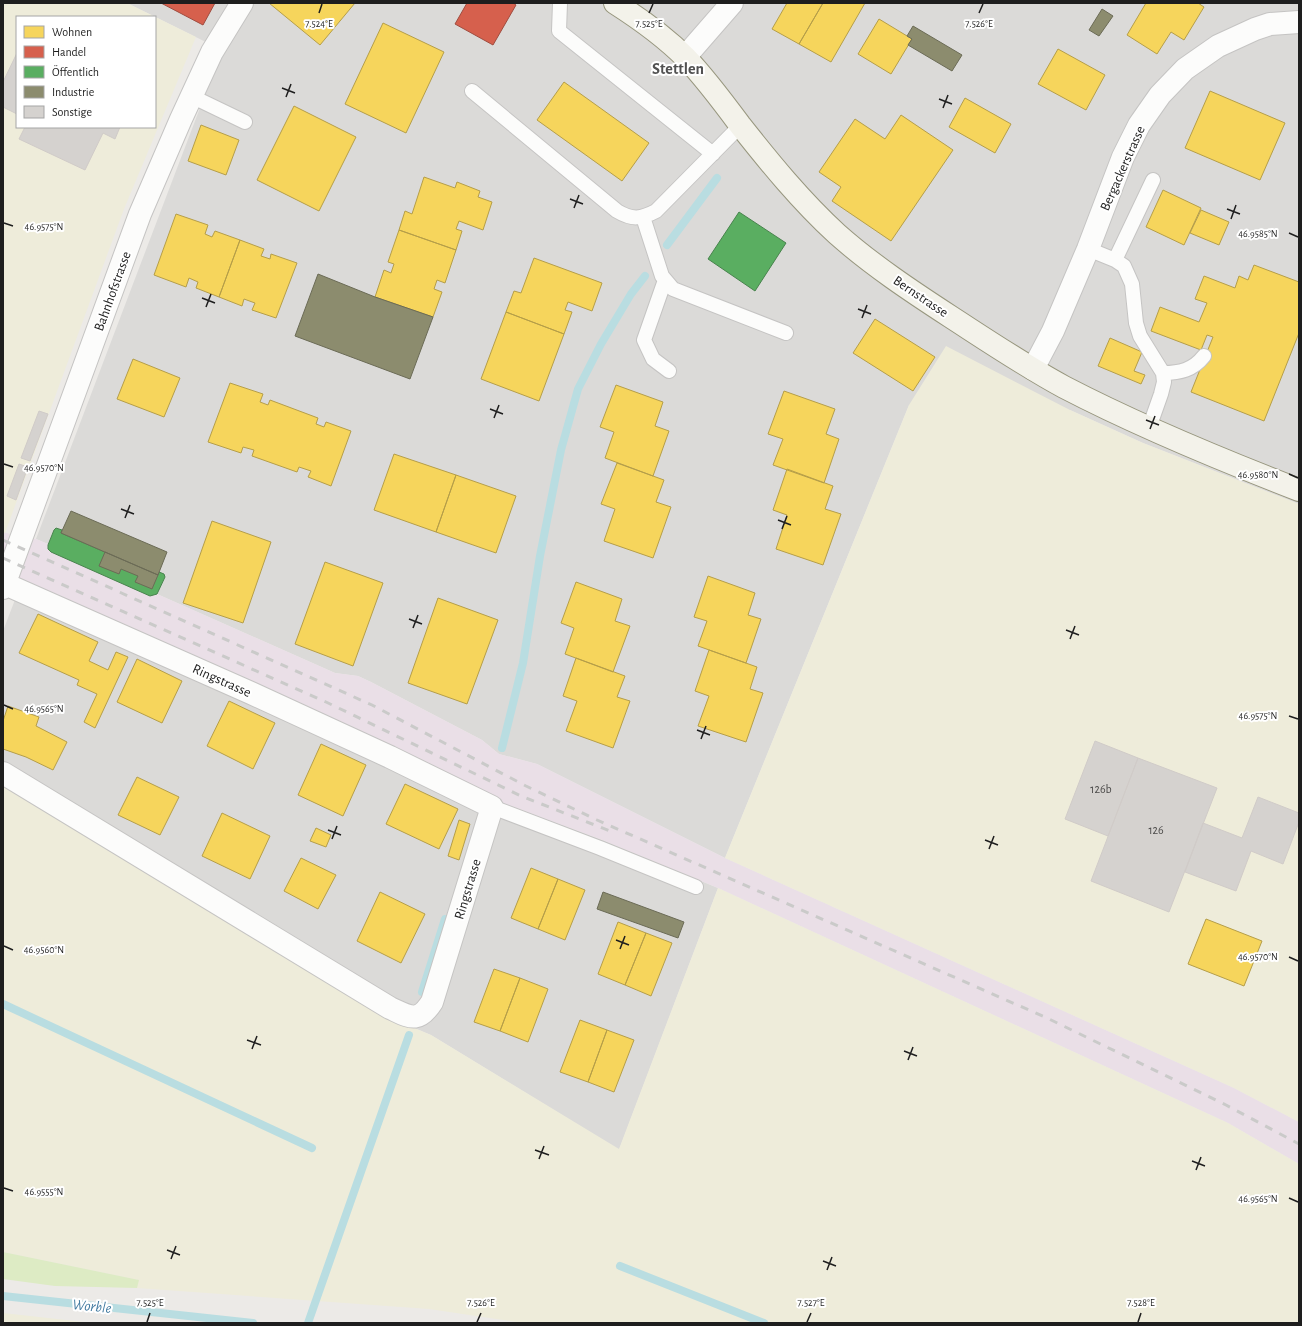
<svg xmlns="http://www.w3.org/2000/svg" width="1302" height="1326" font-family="'Alegreya Sans',sans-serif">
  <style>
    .residential { fill: #dbdad8 }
    .industrial { fill: #eadfe7 }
    .farmland { fill: #eeecda; fill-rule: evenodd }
    .grass { fill: #ddebc4 }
    .homes { fill: #f6d55c; stroke: #b59e49 }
    .shops { fill: #d6604d; stroke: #9f4c3f }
    .public { fill: #5aae61; stroke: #48834d }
    .industry { fill: #8c8c6e; stroke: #6b6b56 }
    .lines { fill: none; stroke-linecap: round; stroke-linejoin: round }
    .stream { stroke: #b9dde1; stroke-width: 8 }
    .building { fill: #d5d2cf; stroke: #d0cbc8 }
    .service-casing { stroke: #c5c4c3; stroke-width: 16 }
    .minor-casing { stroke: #c5c4c3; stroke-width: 24 }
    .secondary-casing { stroke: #97967e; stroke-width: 24 }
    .service { stroke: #fcfcfb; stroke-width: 14 }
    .minor { stroke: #fcfcfb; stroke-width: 22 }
    .secondary { stroke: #f3f2ea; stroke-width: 22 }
    .rail { stroke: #cacac9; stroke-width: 3; stroke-dasharray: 8 8; stroke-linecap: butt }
    .ticks { fill: none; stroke: #1e1e1e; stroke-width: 1.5 }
    .labels { text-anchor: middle; stroke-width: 4; stroke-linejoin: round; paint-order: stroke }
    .number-label { font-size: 12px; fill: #4c4b4a }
    .street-label { font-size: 14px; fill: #1e1e1e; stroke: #fff }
    .water-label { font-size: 15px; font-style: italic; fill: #427ba1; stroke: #fff }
    .quarter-label { font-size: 16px; font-weight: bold; fill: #515151; stroke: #fff }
    .ticks-label { font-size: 10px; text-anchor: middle; fill: #1e1e1e; stroke: #fff; stroke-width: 4; stroke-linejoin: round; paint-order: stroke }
  </style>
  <rect width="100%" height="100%" fill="#eceae7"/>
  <path class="residential" d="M127,3H1299V504L1143,443L1070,410L909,405L725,858L537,764L499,754L482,740L371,682L358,676L335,673L157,594L165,577L164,574L159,572L158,575L54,530L48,544L36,539L222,50Z
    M21,584L321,717L505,804L602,840L718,888L619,1150L431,1035L376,1012L3,786V631Z"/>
  <path class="industrial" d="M56,528L62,530L61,533L164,574L165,577L157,594L335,673L358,676L371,682L482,740L499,754L537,764L725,858L1234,1088L1299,1122V1164L1228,1123L718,888L602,840L505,804L321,717L3,576V532L22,537L36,539L48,544Z"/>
  <path class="farmland" d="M3,3H127L196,37L124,209L5,533L3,532ZM17,17H155V127H17Z
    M946,346L1070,410L1143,443L1299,504V1122L1234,1088L725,858L909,405Z
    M3,786L376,1012L431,1035L619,1149L718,888L1228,1123L1299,1164V1323H523L429,1309L137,1288L138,1280L3,1252Z
    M3,1313L93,1323H3Z"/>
  <path class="grass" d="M3,1252L139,1280L137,1288L55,1286L3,1279Z"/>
  <path class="homes" d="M269,3H355L320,45Z
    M787,3H823L799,44L772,29Z
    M823,3H865L831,62L799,44Z
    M1146,3H1198L1204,7L1184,40L1171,32L1157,54L1127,35Z
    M879,19L912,39L891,74L858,54Z
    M383,23L444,52L406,133L345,104Z
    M1058,49L1105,75L1086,110L1038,84Z
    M564,82L649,143L622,181L537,120Z
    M1210,91L1285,123L1260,180L1185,148Z
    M965,98L1011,124L995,153L949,127Z
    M294,106L356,137L319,211L257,180Z
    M901,115L953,150L891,241L832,201L841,187L819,172L855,119L885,139Z
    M201,125L239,140L226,175L188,161Z
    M424,177L455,188L457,182L480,191L478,197L492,202L483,230L459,221L456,229L462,231L456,250L399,230L405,211L412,214Z
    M1163,190L1201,208L1184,245L1146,227Z
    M1201,210L1229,222L1219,245L1190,233Z
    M176,214L208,225L205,234L212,237L215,231L240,240L219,297L196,288L198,282L189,278L186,287L154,275Z
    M399,230L456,250L445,283L437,280L434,289L442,292L433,317L375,297L384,270L391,273L394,264L388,262Z
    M240,240L264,249L261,256L270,259L271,254L297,263L276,318L252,310L255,303L244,299L242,306L219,297Z
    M534,258L602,283L592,311L568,302L565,310L572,312L564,334L506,312L514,291L521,293Z
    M1254,265L1299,282V333L1264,421L1191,392L1213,337L1207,335L1201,350L1151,331L1160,307L1199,322L1207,303L1195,299L1204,276L1235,288L1239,276L1248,280Z
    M506,312L564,334L539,401L481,379Z
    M875,319L935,357L913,391L853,353Z
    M1110,338L1142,352L1134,371L1145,375L1141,384L1098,366Z
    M133,359L180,378L164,417L117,399Z
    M230,383L263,394L260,402L268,405L270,400L318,418L316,424L324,427L326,422L351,431L331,486L308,477L311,471L299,467L297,472L252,456L254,450L243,447L241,453L208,442Z
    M616,385L663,402L655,426L669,431L653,476L605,458L614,432L600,427Z
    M784,391L835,409L826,434L839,439L824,483L773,465L783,439L768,434Z
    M394,454L456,475L436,532L374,510Z
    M617,463L664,480L656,502L671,507L653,558L604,541L615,509L601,504Z
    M787,469L833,486L825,509L841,514L823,565L776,549L787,515L773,510Z
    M456,475L516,496L496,553L436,532Z
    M212,521L271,542L243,623L183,603Z
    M325,562L383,583L353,666L295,644Z
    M708,576L755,593L748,615L761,619L746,663L698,646L707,621L694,617Z
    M576,582L622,599L615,621L630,626L613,672L565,654L574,628L561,623Z
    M438,598L498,620L467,704L408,683Z
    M38,614L98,642L89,661L108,670L116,652L128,657L95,728L84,722L97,694L77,685L79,680L19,653Z
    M709,650L757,667L750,689L763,693L746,742L698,726L709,696L695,691Z
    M576,658L625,676L617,697L630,701L613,748L566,731L577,701L563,696Z
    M137,659L182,681L162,723L117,702Z
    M229,701L275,723L253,769L207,746Z
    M8,706L39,717L36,726L67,742L53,770L26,757L3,749V721Z
    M321,744L366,765L343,816L298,795Z
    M137,777L179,797L160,835L118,815Z
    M405,784L458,809L439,849L386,824Z
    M222,813L270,836L250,879L202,856Z
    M459,820L470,824L459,860L448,856Z
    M316,828L331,835L326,847L310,841Z
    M301,858L336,875L318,909L284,891Z
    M531,868L558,879L538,929L511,918Z
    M558,879L585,890L565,940L538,929Z
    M380,892L425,914L401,963L357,941Z
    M1206,919L1262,941L1244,986L1188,964Z
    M618,922L646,933L625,985L598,974Z
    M646,933L672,943L651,996L625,985Z
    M494,969L520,978L500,1031L474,1022Z
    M520,978L548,989L528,1042L500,1031Z
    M580,1020L607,1030L588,1082L560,1072Z
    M607,1030L634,1040L614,1092L588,1082Z"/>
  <path class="shops" d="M161,3H215L203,25Z
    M467,3H513L516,5L493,45L455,24Z"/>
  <path class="public" d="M739,212L786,243L755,291L708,259Z
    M56,528L62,530L61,533L158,575L159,572L164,574L165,577L157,594L150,596L51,552L48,549V545L54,530Z"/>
  <path class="industry" d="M1102,9L1113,16L1099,36L1089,30Z
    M913,26L962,55L952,71L908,45L912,39L907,36Z
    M318,274L375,297L433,317L410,379L295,336Z
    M71,511L167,552L158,575L61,533Z
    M105,552L158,575L152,589L135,582L138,576L121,569L119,574L99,566Z
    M603,892L684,922L678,938L597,909Z"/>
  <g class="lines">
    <path class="stream" d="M667,245L717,178
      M502,748L523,663L540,556L561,450L578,389L601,344L631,294L645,276
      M422,992L445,919
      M3,1004L312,1148
      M620,1266L764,1323
      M3,1296L253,1323
      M308,1323L409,1035"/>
  </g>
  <path class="building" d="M17,53V114L3,107V82Z
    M25,127H120L115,139L103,133L85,170L19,139Z
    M39,411L48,414L30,461L21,458Z
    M19,464L28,467L16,500L7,496Z
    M1095,741L1138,758L1108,836L1065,819Z
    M1138,758L1217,788L1169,912L1091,881Z
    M1258,797L1299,813V822L1283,864L1251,851L1236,891L1185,872L1203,823L1242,838Z"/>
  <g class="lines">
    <g class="service-casing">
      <path id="service" d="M560,3L559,31L713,154
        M472,91L617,211C632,220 641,219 656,211L741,125
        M191,96L245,122
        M643,217L662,276L673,289L786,333
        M1088,249L1115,260L1124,266L1132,284L1136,323L1140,336L1163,373L1164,382L1161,394L1149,428
        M1115,260L1153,180
        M665,280L644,340L653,359L669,371
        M1163,373C1180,373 1193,370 1204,356
        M492,807L600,848L696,887"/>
    </g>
    <g class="minor-casing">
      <path id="minor" d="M685,57L732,3
        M1033,369L1053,331L1088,249L1123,157L1139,125L1160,95L1185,69L1218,46L1255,29L1270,24L1299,22
        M3,588L140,214L181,119L212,52L242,3
        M3,773L390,1008C410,1017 418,1024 432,1002L492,807L390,757L251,693L5,584"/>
    </g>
    <g class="secondary-casing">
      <path id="secondary" d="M615,3C640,19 665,37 686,58C706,79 723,102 740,125C770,163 801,201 837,234C872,265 911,291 951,317C988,341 1025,366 1064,387C1139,426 1219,459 1299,490"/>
    </g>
    <use href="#service" class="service"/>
    <use href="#minor" class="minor"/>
    <use href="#secondary" class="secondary"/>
    <path class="rail" d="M3,540L372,705L526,786L597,820L1047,1018L1226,1105L1299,1144
      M3,558L326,702L521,796L610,831"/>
  </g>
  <path class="ticks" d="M319,13L322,4M649,13L653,4M979,13L983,4M282,88L295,93M286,97L291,84M939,99L952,104M943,108L948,95M570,199L583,204M574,208L579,195M1227,209L1240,214M1231,219L1236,205M4,223L13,226M1289,233L1298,237M202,298L215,303M206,307L211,294M858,309L871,314M862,318L867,305M490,409L503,414M494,418L499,405M1146,420L1159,425M1150,429L1155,416M4,464L13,467M1289,474L1298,478M121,509L134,514M125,518L130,505M778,520L791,525M782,529L787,516M409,619L422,624M413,628L418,615M1066,630L1079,635M1070,639L1075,626M4,705L13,709M1289,716L1298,719M697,730L710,735M701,739L706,726M328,830L341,835M332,839L337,826M985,840L998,845M989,849L994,836M616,940L629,945M4,946L13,950M620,949L625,936M1289,957L1298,961M247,1040L261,1045M252,1049L257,1036M904,1051L917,1056M908,1060L913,1047M535,1150L549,1155M539,1159L544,1146M1192,1161L1205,1166M1196,1170L1201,1157M4,1188L13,1191M1289,1198L1298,1202M167,1250L180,1255M171,1259L176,1246M823,1261L836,1266M827,1270L832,1257M147,1322L150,1313M477,1322L481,1313M807,1322L811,1313M1138,1322L1141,1313"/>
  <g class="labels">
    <g class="number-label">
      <text x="1101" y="793">126b</text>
      <text x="1156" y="834">126</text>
    </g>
    <g class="street-label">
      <text transform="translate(1122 168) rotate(-66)" y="5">Bergackerstrasse</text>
      <text transform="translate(112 291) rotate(-70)" y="5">Bahnhofstrasse</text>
      <text transform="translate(921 296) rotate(34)" y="5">Bernstrasse</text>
      <text transform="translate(222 680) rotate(24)" y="5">Ringstrasse</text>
      <text transform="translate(467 889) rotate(-73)" y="5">Ringstrasse</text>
    </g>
    <g class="water-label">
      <text transform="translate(92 1306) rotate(6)" y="5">Worble</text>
    </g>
    <g class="quarter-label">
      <text x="678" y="74">Stettlen</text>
    </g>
  </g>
  <g class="ticks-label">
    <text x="319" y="27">7.524°E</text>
    <text x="649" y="27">7.525°E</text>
    <text x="979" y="27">7.526°E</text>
    <text x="44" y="230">46.9575°N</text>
    <text x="1258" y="237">46.9585°N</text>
    <text x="44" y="471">46.9570°N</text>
    <text x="1258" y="478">46.9580°N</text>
    <text x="44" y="712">46.9565°N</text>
    <text x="1258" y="719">46.9575°N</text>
    <text x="44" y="953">46.9560°N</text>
    <text x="1258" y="960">46.9570°N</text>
    <text x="44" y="1195">46.9555°N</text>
    <text x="1258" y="1202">46.9565°N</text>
    <text x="150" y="1306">7.525°E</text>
    <text x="481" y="1306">7.526°E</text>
    <text x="811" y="1306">7.527°E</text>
    <text x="1141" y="1306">7.528°E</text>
  </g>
  <rect width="1302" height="1326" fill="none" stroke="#1e1e1e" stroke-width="8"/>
  <rect x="16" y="16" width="140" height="112" fill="#ffffff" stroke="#a5a5a5"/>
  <rect x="24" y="26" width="20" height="12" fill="#f6d55c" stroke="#a5a5a5"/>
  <text x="52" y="36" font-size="12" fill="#1e1e1e">Wohnen</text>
  <rect x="24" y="46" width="20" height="12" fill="#d6604d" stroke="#a5a5a5"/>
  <text x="52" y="56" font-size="12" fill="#1e1e1e">Handel</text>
  <rect x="24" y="66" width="20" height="12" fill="#5aae61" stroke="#a5a5a5"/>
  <text x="52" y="76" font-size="12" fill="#1e1e1e">Öffentlich</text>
  <rect x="24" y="86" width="20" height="12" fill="#8c8c6e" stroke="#a5a5a5"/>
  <text x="52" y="96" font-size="12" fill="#1e1e1e">Industrie</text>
  <rect x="24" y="106" width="20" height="12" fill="#d5d2cf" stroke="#a5a5a5"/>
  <text x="52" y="116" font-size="12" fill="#1e1e1e">Sonstige</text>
</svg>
